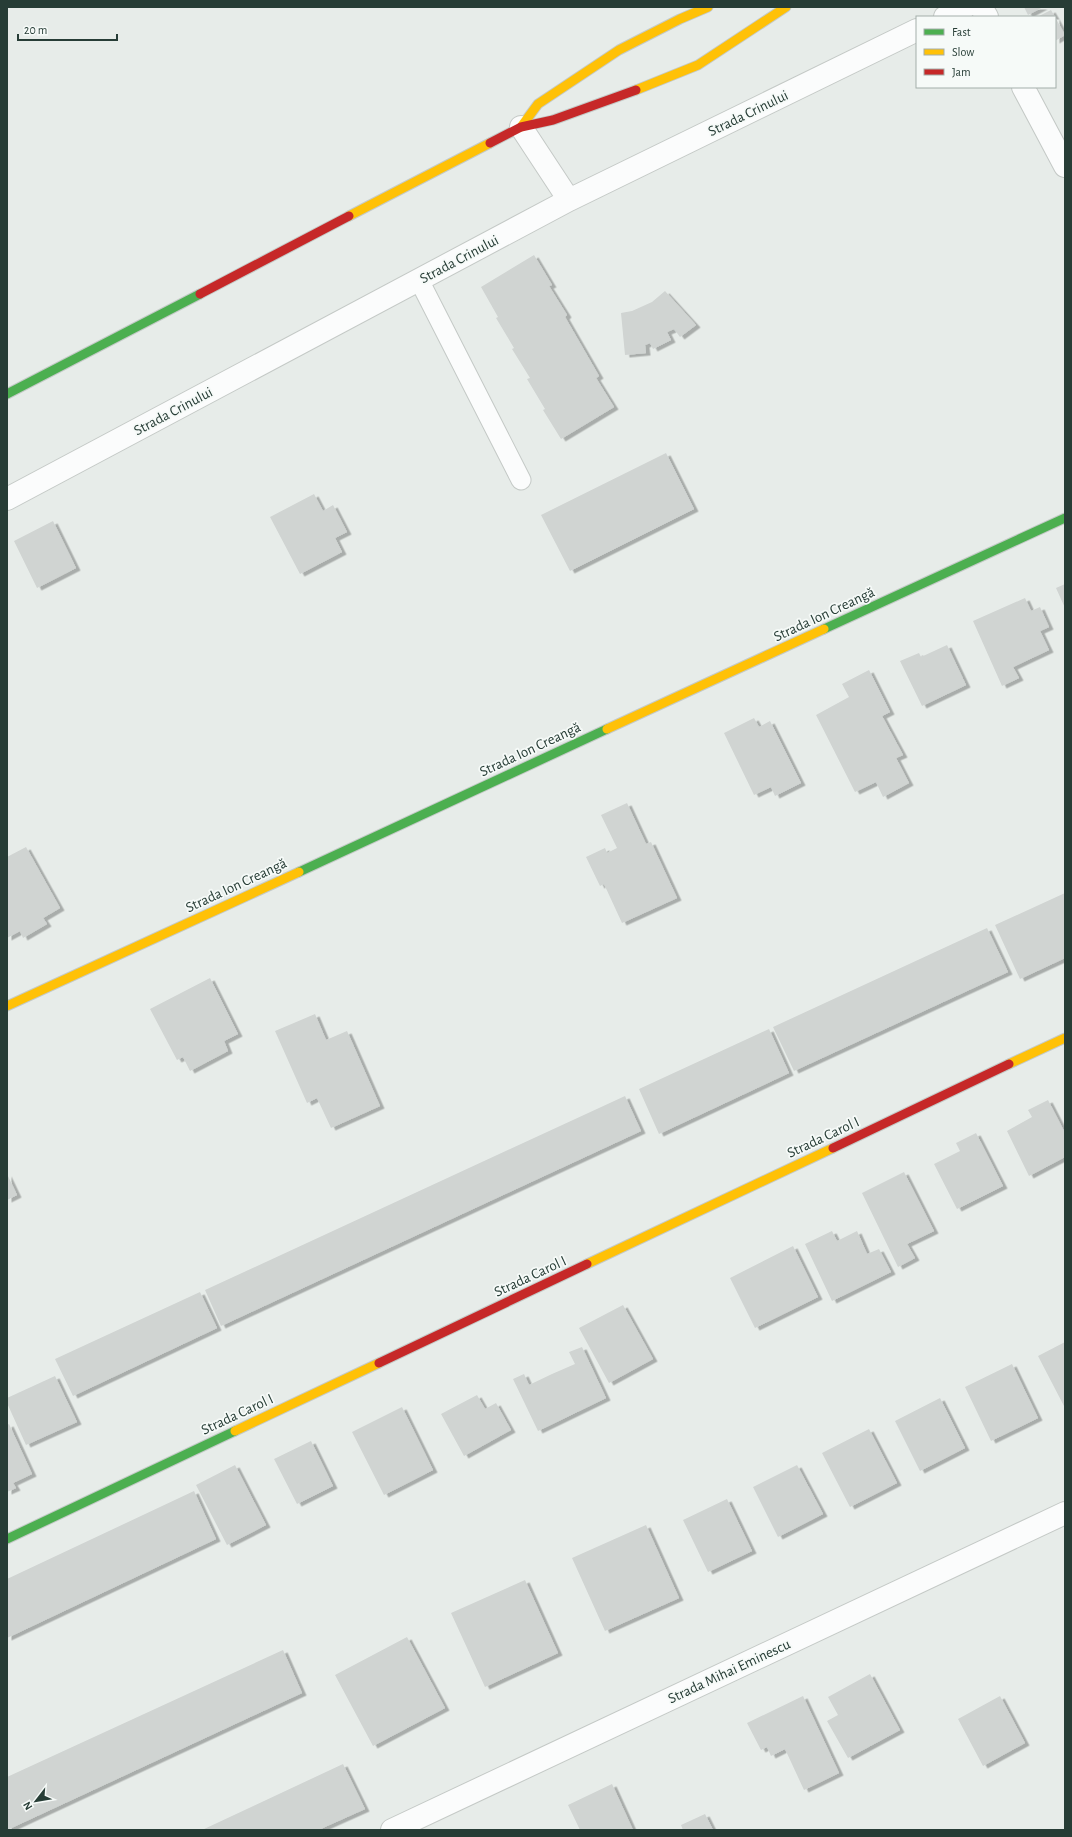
<svg xmlns="http://www.w3.org/2000/svg" width="1072" height="1837" font-family="'Alegreya Sans',sans-serif">
  <style>
    .building { fill: #d0d4d2; filter: url(#shadow) }
    .lines { fill: none; stroke-linecap: round; stroke-linejoin: round }
    .lane-casing { stroke: #c4c9c6; stroke-width: 21 }
    .street-casing { stroke: #c4c9c6; stroke-width: 24 }
    .fast-casing { stroke: #c4cac7; stroke-width: 11 }
    .slow-casing { stroke: #c4cac7; stroke-width: 11 }
    .jam-casing { stroke: #c4cac7; stroke-width: 11 }
    .lane { stroke: #fbfcfc; stroke-width: 19 }
    .street { stroke: #fbfcfc; stroke-width: 22 }
    .fast { stroke: #4caf50; stroke-width: 9 }
    .slow { stroke: #ffc107; stroke-width: 9 }
    .jam { stroke: #c62828; stroke-width: 9 }
    .labels { text-anchor: middle; stroke-width: 3.5; stroke-linejoin: round; paint-order: stroke }
    .street-label { font-size: 15px; fill: #273d36; stroke: #f6faf8 }
  </style>
  <defs>
    <filter id="shadow"><feDropShadow dx="4.5" dy="2.5" stdDeviation="0" flood-color="#0004"/></filter>
  </defs>
  <rect width="100%" height="100%" fill="#e7ece9"/>
  <path class="building" d="M1024,7H1043L1028,15Z
    M1051,10L1055,17H1037Z
    M1055,17L1065,35L1055,41Z
    M534,255L552,285L549,286L567,315L565,317L599,376L596,378L614,407L561,439L543,410L545,409L527,379L530,378L512,349L514,348L496,318L498,317L481,287Z
    M665,291L696,325L680,337L674,329L667,332L671,340L653,349L650,343L645,345L646,353L625,355L621,313L632,311L652,302Z
    M666,453L694,509L570,571L541,515Z
    M314,494L323,511L333,505L347,532L335,538L342,552L300,574L270,517Z
    M53,521L76,568L37,588L14,541Z
    M1065,584V608L1056,588Z
    M1025,598L1031,611L1040,607L1049,627L1040,631L1049,650L1013,667L1019,678L1002,686L973,621Z
    M947,645L966,685L922,706L900,661L919,653L921,657Z
    M869,670L890,712L882,716L903,755L896,758L909,783L883,797L876,782L855,792L816,715L849,697L842,684Z
    M754,718L759,727L770,721L801,783L775,796L771,787L754,795L724,733Z
    M627,803L646,844L651,842L677,898L622,923L604,884L600,886L586,857L605,848L607,853L617,848L601,815Z
    M26,847L60,908L43,918L47,924L23,938L20,931L7,938V857Z
    M1065,893V958L1020,979L995,925Z
    M987,928L1008,972L794,1071L773,1027Z
    M210,978L238,1034L224,1041L228,1051L190,1071L183,1057L177,1060L150,1009Z
    M315,1014L326,1040L347,1031L380,1106L331,1128L317,1098L307,1103L275,1031Z
    M769,1029L789,1073L659,1134L639,1089Z
    M625,1096L641,1131L221,1326L205,1290Z
    M1048,1100L1065,1133V1157L1029,1176L1007,1131L1032,1117L1028,1110Z
    M976,1133L1003,1186L957,1209L934,1164L960,1151L956,1143Z
    M904,1172L934,1231L907,1244L915,1258L898,1267L862,1193Z
    M7,1174L17,1195L7,1200Z
    M832,1231L837,1241L857,1231L867,1254L879,1249L891,1272L832,1301L805,1244Z
    M793,1246L818,1297L755,1328L730,1278Z
    M200,1292L217,1328L73,1396L55,1359Z
    M623,1305L653,1359L609,1383L579,1328Z
    M1065,1342V1408L1038,1356Z
    M582,1347L606,1398L538,1431L513,1379L524,1374L529,1385L552,1374L575,1364L569,1352Z
    M1012,1364L1038,1418L991,1441L965,1387Z
    M55,1376L77,1422L26,1445L7,1403V1398Z
    M477,1395L485,1409L496,1403L511,1430L464,1456L441,1414Z
    M940,1398L965,1448L920,1471L895,1421Z
    M402,1407L433,1470L384,1495L352,1432Z
    M9,1424L32,1474L13,1483L16,1488L7,1492V1425Z
    M869,1429L897,1483L850,1507L822,1453Z
    M311,1441L333,1486L297,1504L274,1459Z
    M235,1465L266,1525L227,1545L196,1485Z
    M797,1465L823,1514L778,1537L753,1487Z
    M194,1491L216,1539L7,1638V1579Z
    M727,1499L752,1551L708,1572L683,1520Z
    M646,1525L679,1598L605,1631L572,1558Z
    M525,1580L558,1653L485,1687L451,1613Z
    M407,1637L445,1708L373,1746L335,1675Z
    M283,1650L302,1693L7,1830V1777Z
    M870,1674L900,1730L848,1758L827,1721L838,1715L828,1697Z
    M803,1696L839,1773L804,1790L785,1749L771,1756L767,1747L761,1750L747,1723Z
    M1000,1696L1025,1743L983,1766L958,1719Z
    M343,1764L365,1809L327,1826L319,1830H202Z
    M612,1784L633,1830H580L568,1805Z
    M705,1814L713,1830H683L681,1825Z"/>
  <g class="lines">
    <g class="lane-casing">
      <path id="lane" d="M419,280L521,480"/>
    </g>
    <g class="street-casing">
      <path id="street" d="M981,7L987,17
        M945,17L965,7
        M1023,87L1065,166
        M521,127L569,200
        M7,499L569,200L917,30
        M392,1830L1065,1513"/>
    </g>
    <g class="fast-casing">
      <path id="fast" d="M7,394L200,294
        M824,629L1065,518
        M299,872L607,729
        M7,1539L235,1431"/>
    </g>
    <g class="slow-casing">
      <path id="slow" d="M636,90L698,65L786,7
        M521,127L538,104L619,50L680,19L708,7
        M349,216L490,143
        M607,729L824,629
        M7,1006L299,872
        M1009,1064L1065,1038
        M587,1264L833,1148
        M235,1431L379,1363"/>
    </g>
    <g class="jam-casing">
      <path id="jam" d="M490,143L521,127L553,120L636,90
        M200,294L349,216
        M833,1148L1009,1064
        M379,1363L587,1264"/>
    </g>
    <use href="#lane" class="lane"/>
    <use href="#street" class="street"/>
    <use href="#fast" class="fast"/>
    <use href="#slow" class="slow"/>
    <use href="#jam" class="jam"/>
  </g>
  <g class="labels">
    <g class="street-label">
      <text transform="translate(748 113) rotate(-26)" y="5">Strada Crinului</text>
      <text transform="translate(459 259) rotate(-28)" y="5">Strada Crinului</text>
      <text transform="translate(173 411) rotate(-28)" y="5">Strada Crinului</text>
      <text transform="translate(824 614) rotate(-25)" y="5">Strada Ion Creangă</text>
      <text transform="translate(530 749) rotate(-25)" y="5">Strada Ion Creangă</text>
      <text transform="translate(236 885) rotate(-25)" y="5">Strada Ion Creangă</text>
      <text transform="translate(823 1137) rotate(-25)" y="5">Strada Carol I</text>
      <text transform="translate(530 1276) rotate(-25)" y="5">Strada Carol I</text>
      <text transform="translate(237 1414) rotate(-25)" y="5">Strada Carol I</text>
      <text transform="translate(729 1671) rotate(-25)" y="5">Strada Mihai Eminescu</text>
    </g>
  </g>
  <rect width="1072" height="1837" fill="none" stroke="#273d36" stroke-width="16"/>
  <rect x="916" y="16" width="140" height="72" fill="#f6faf8" stroke="#a3aeaa"/>
  <rect x="924" y="29" width="20" height="6" fill="#4caf50" stroke="#a3aeaa"/>
  <text x="952" y="36" font-size="12" fill="#273d36">Fast</text>
  <rect x="924" y="49" width="20" height="6" fill="#ffc107" stroke="#a3aeaa"/>
  <text x="952" y="56" font-size="12" fill="#273d36">Slow</text>
  <rect x="924" y="69" width="20" height="6" fill="#c62828" stroke="#a3aeaa"/>
  <text x="952" y="76" font-size="12" fill="#273d36">Jam</text>
  <g transform="translate(36 1801) rotate(239)" stroke="#f6faf8" stroke-width="3" paint-order="stroke">
  <path d="M0-3L7 15L0 10L-7 15Z" fill="#273d36"/>
  <text y="-6" font-size="11" font-weight="bold" text-anchor="middle" fill="#273d36">N</text>
  </g>
  <path d="M18 34v6h99v-6" fill="none" stroke="#273d36" stroke-width="2"/>
  <text x="24" y="34" font-size="12" fill="#273d36" stroke="#f6faf8" stroke-width="3" paint-order="stroke">20 m</text>
</svg>
